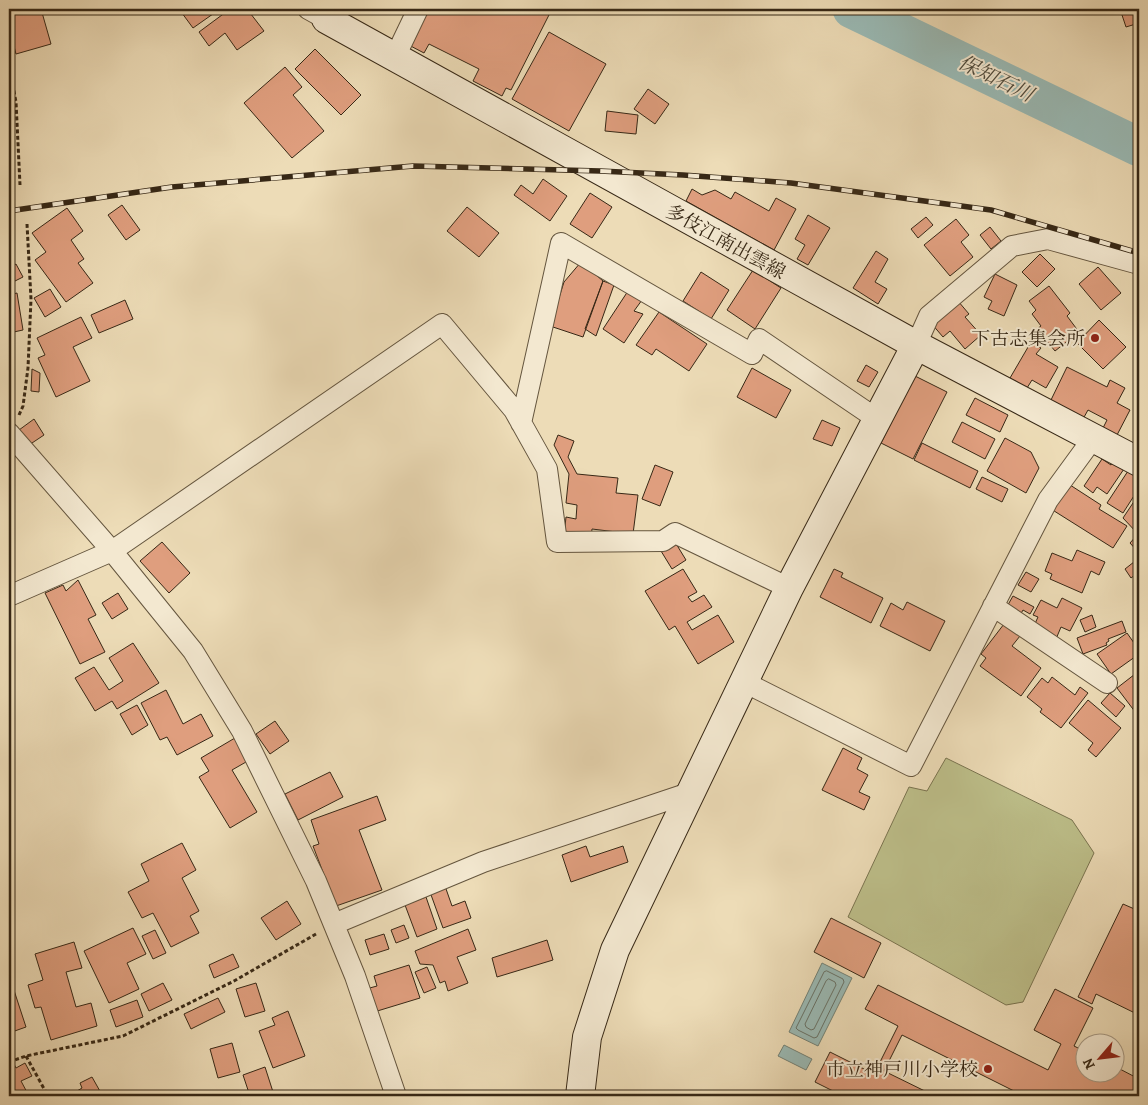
<svg xmlns="http://www.w3.org/2000/svg" width="1148" height="1105" font-family="Alegreya,'Noto Serif JP',serif">
  <style>
    .green { fill: #bdbf8a; stroke: #7a7450 }
    .water { fill: #9abab5; stroke: #728075 }
    .lines { fill: none; stroke-linecap: round; stroke-linejoin: round }
    .shore { stroke: #687166; stroke-width: 1 }
    .river { stroke: #9abab5; stroke-width: 39 }
    .building { fill: #df9e7e; stroke: #372816 }
    .street-casing { stroke: #64553e; stroke-width: 22 }
    .secondary-casing { stroke: #372816; stroke-width: 30 }
    .path { stroke: #372816; stroke-width: 3; stroke-dasharray: 4 2.5; stroke-linecap: butt }
    .street { stroke: #f3e8d0; stroke-width: 20 }
    .secondary { stroke: #f3e8d0; stroke-width: 28 }
    .rail-casing { stroke: #372816; stroke-width: 5.5 }
    .rail { stroke: #f3e8d0; stroke-width: 4; stroke-dasharray: 11; stroke-linecap: butt }
    .poi-dot { fill: #8f2418; stroke: #f3e8d0; stroke-width: 2 }
    .labels { text-anchor: middle; stroke-width: 4; stroke-linejoin: round; paint-order: stroke }
    .street-label { font-size: 19px; fill: #372816; stroke: #f3e8d0 }
    .poi-label { font-size: 19px; fill: #372816; stroke: #f3e8d0; text-anchor: end }
    .water-label { font-size: 20px; font-style: italic; fill: #504c3e; stroke: #f3e8d0 }
  </style>
  <rect width="100%" height="100%" fill="#eddcb7"/>
  <filter id="stains"><feTurbulence type="fractalNoise" baseFrequency=".004" numOctaves="4"/><feColorMatrix values="0 0 0 0 .2 0 0 0 0 .09 0 0 0 0 .02 0 0 0 .5 -.17"/></filter>
  <radialGradient id="worn" r=".72"><stop offset=".6" stop-color="#630" stop-opacity="0"/><stop offset="1" stop-color="#630" stop-opacity=".3"/></radialGradient>
  <path class="green" d="M946,758L1072,820L1094,853L1023,1002L1006,1005L848,917L909,787L927,791Z"/>
  <path class="water" d="M822,963L852,978L818,1046L789,1032Z
    M784,1045L812,1059L806,1070L778,1056Z"/>
  <g class="lines">
    <path class="shore" d="M827,971L843,979L844,982L817,1037L814,1038L798,1030L796,1028L824,972Z
      M829,979L835,982L836,985L814,1029L811,1030L806,1027L805,1024L826,981Z"/>
    <path class="river" d="M852,9L1139,147"/>
  </g>
  <path class="building" d="M9,9H41L51,44L16,54L9,27Z
    M179,9H220L193,28Z
    M230,9H247L264,31L237,50L225,33L209,46L199,32Z
    M420,9H552L511,90L506,88L502,96L473,81L479,69L429,44L424,53L403,42Z
    M1131,9H1136L1139,23L1126,27L1121,12Z
    M549,32L606,64L569,131L512,99Z
    M315,49L361,95L341,115L295,69Z
    M285,67L302,87L293,95L324,131L292,158L244,103Z
    M648,89L669,104L655,124L634,109Z
    M607,111L638,115L636,134L605,131Z
    M543,179L567,196L550,221L514,195L521,185L533,194Z
    M692,189L702,195L715,190L731,199L735,192L769,211L776,198L796,209L774,250L686,201Z
    M590,193L612,207L592,238L570,224Z
    M122,205L140,230L126,240L108,215Z
    M467,207L499,233L479,257L447,231Z
    M67,208L83,231L71,240L84,259L78,263L93,283L66,302L35,260L46,252L32,233Z
    M808,215L830,228L808,265L797,259L805,245L795,239Z
    M926,217L933,225L918,238L911,229Z
    M956,219L969,235L961,242L973,257L950,276L924,245Z
    M990,227L1001,241L991,249L980,235Z
    M876,251L888,259L875,282L887,289L878,304L853,288Z
    M1040,254L1055,269L1037,287L1022,272Z
    M581,262L603,281L583,337L550,326L564,282Z
    M16,264L23,277L9,284V268Z
    M1098,267L1121,293L1101,310L1079,284Z
    M753,270L781,288L755,329L727,310Z
    M701,272L729,290L711,319L683,301Z
    M995,274L1017,285L1004,316L988,309L992,301L984,297Z
    M603,281L614,285L596,336L585,329Z
    M1049,286L1070,313L1067,316L1079,332L1055,351L1037,329L1041,326L1032,314L1036,310L1029,301Z
    M50,289L61,307L45,317L34,298Z
    M628,291L642,300L634,311L643,314L624,343L603,329Z
    M17,293L23,330L9,333V295Z
    M125,300L133,319L99,333L91,315Z
    M958,301L969,314L965,317L981,335L965,349L950,331L943,337L931,323Z
    M659,312L707,344L689,371L656,349L652,355L636,345Z
    M81,317L92,338L73,347L90,381L56,397L38,358L45,355L37,338Z
    M1099,320L1126,347L1103,369L1077,343Z
    M1031,342L1041,348L1036,354L1058,367L1046,388L1032,380L1027,388L1010,378Z
    M866,365L878,372L869,387L857,381Z
    M1067,367L1107,387L1110,380L1125,388L1117,403L1130,410L1117,435L1103,428L1107,420L1088,410L1083,419L1050,402Z
    M752,368L791,390L776,418L737,397Z
    M32,369L40,373L39,392L31,391Z
    M915,376L947,392L913,459L881,443L898,409L906,379L912,382Z
    M975,398L1008,415L1000,432L966,415Z
    M34,419L44,435L29,445L19,430Z
    M822,420L840,428L832,446L813,439Z
    M962,422L995,439L985,459L952,442Z
    M558,435L574,441L568,457L577,474L618,478L616,493L638,495L633,534L592,529L591,539L564,536L566,517L576,519L577,505L566,503L569,474L554,445Z
    M1005,438L1031,452L1039,468L1026,493L987,471Z
    M922,443L978,471L970,488L914,460Z
    M1115,458L1126,466L1107,494L1097,487L1093,493L1084,486L1102,459L1111,465Z
    M655,465L673,472L660,506L642,499Z
    M1128,471L1139,478V488L1123,513L1107,503Z
    M982,477L1008,489L1002,502L976,489Z
    M1067,483L1101,505L1099,509L1127,526L1113,548L1051,509Z
    M1139,494V553L1130,543L1138,534L1123,518Z
    M162,542L190,573L169,593L140,561Z
    M675,542L686,560L672,569L661,551Z
    M1077,550L1105,562L1099,575L1091,571L1082,593L1050,579L1052,574L1045,571L1052,553L1072,561Z
    M1139,558V572L1131,578L1125,569Z
    M683,569L697,592L688,597L692,602L704,595L712,607L687,622L692,630L718,615L734,642L698,664L675,626L669,630L645,591Z
    M834,569L843,573L841,577L883,598L871,623L820,597Z
    M1026,572L1039,579L1031,592L1018,585Z
    M78,580L96,615L88,619L105,652L80,664L45,593L63,585L66,591Z
    M118,593L128,609L112,619L102,603Z
    M1013,596L1034,607L1030,614L1023,610L1019,617L1005,610Z
    M1062,598L1082,608L1070,631L1061,627L1056,639L1033,628L1038,617L1033,615L1041,600L1057,608Z
    M907,602L945,621L930,651L880,626L891,603L903,610Z
    M1092,615L1096,627L1085,632L1080,620Z
    M1122,621L1126,632L1108,639L1109,641L1106,643L1107,645L1083,654L1077,638Z
    M1004,624L1020,636L1012,646L1041,668L1021,696L980,666L986,658L981,654Z
    M1127,633L1139,650V654L1111,674L1097,654Z
    M133,643L159,683L117,709L112,701L95,711L75,678L94,667L109,690L123,681L109,658Z
    M1139,671V717L1117,688Z
    M1052,677L1075,695L1080,687L1088,693L1061,728L1040,712L1042,709L1027,697L1042,678L1048,683Z
    M166,690L183,724L201,714L213,736L177,755L167,737L160,740L141,703Z
    M1110,693L1125,706L1116,717L1101,703Z
    M1088,700L1121,728L1096,757L1088,750L1093,743L1069,723Z
    M137,705L148,725L132,735L120,714Z
    M275,721L289,741L270,754L256,734Z
    M240,735L253,758L232,770L257,812L230,828L199,777L209,771L201,758Z
    M843,748L862,758L857,769L868,775L859,792L870,797L864,810L822,790Z
    M330,772L343,797L298,820L285,794Z
    M377,796L386,820L359,830L382,890L336,906L313,846L319,844L311,820Z
    M182,843L196,870L182,878L199,911L190,916L199,933L171,947L153,913L142,918L128,892L149,881L141,864Z
    M586,846L590,857L623,846L628,862L571,882L562,855Z
    M445,886L452,906L465,901L471,918L443,928L430,892Z
    M426,897L437,929L417,937L405,905Z
    M287,901L301,924L276,940L261,918Z
    M1123,904L1139,911V1015L1096,994L1092,1004L1078,997Z
    M831,918L881,943L864,978L814,952Z
    M404,925L409,938L396,943L391,930Z
    M133,928L146,954L127,963L139,989L109,1003L84,951Z
    M468,929L476,950L457,957L468,983L448,991L445,981L440,983L433,965L420,964L415,951Z
    M155,930L166,953L153,959L142,936Z
    M384,934L389,949L370,955L365,940Z
    M547,940L553,960L497,977L492,958Z
    M74,942L82,968L66,972L76,1007L91,1003L97,1026L51,1040L41,1007L35,1008L28,985L43,980L35,954Z
    M233,954L239,967L214,978L209,965Z
    M409,965L420,998L374,1012L366,989L377,986L374,976Z
    M427,967L436,988L424,993L415,972Z
    M9,975L26,1027L9,1033Z
    M163,983L172,1000L149,1011L141,994Z
    M256,983L265,1011L245,1017L236,989Z
    M878,985L1048,1070L1061,1044L1034,1030L1055,989L1093,1008L1074,1046L1086,1052V1072H1116V1067L1139,1079V1096H1076L1069,1093L1067,1096H1024L902,1035L884,1071L935,1096H841V1095L815,1082L830,1052L874,1074L898,1026L865,1009Z
    M218,998L225,1012L191,1029L184,1014Z
    M137,1000L143,1017L116,1027L110,1010Z
    M288,1011L305,1056L273,1068L259,1031L275,1025L272,1018Z
    M232,1043L240,1072L218,1078L210,1049Z
    M25,1063L32,1076L21,1081L29,1096H9V1067L14,1064L16,1068Z
    M265,1067L274,1095L269,1096H250L243,1075Z
    M92,1077L101,1093L95,1096H73L72,1094L82,1088L80,1083Z"/>
  <g class="lines">
    <g class="street-casing">
      <path id="street" d="M308,9L326,19
        M395,57L418,9
        M916,345L929,316L1012,246L1048,239L1139,264
        M521,423L561,243L752,354L759,339L877,419
        M9,433L112,551L193,651L242,731L316,881L355,976L396,1096
        M9,596L112,551L442,324L514,410L547,469L557,542L663,541L675,533L789,588
        M993,606L1107,683
        M744,682L911,766L1048,500L1094,437
        M334,924L483,862L689,793"/>
    </g>
    <g class="secondary-casing">
      <path id="secondary" d="M328,9L326,19L916,345L1139,462
        M580,1096L587,1037L615,950L789,588L916,345"/>
    </g>
    <path class="path" d="M9,65L16,102L20,185
      M19,415L23,406L28,368L31,299L27,224
      M26,1056L48,1096
      M9,1062L26,1056L123,1036L234,981L316,934"/>
    <use href="#street" class="street"/>
    <use href="#secondary" class="secondary"/>
    <g class="rail-casing">
      <path id="rail" d="M9,211L172,187L413,166L600,171L683,175L791,183L991,210L1139,253"/>
    </g>
    <use href="#rail" class="rail"/>
  </g>
  <g class="poi-dot">
    <circle cx="1095" cy="338" r="5"/>
    <circle cx="988" cy="1069" r="5"/>
  </g>
  <g class="labels">
    <g class="street-label">
      <text transform="translate(726 241) rotate(29)" y="7">多伎江南出雲線</text>
    </g>
    <g class="poi-label">
      <text x="1085" y="345">下古志集会所</text>
      <text x="978" y="1076">市立神戸川小学校</text>
    </g>
    <g class="water-label">
      <text transform="translate(996 78) rotate(26)" y="7">保知石川</text>
    </g>
  </g>
  <rect width="1148" height="1105" fill="none" stroke="#eddcb7" stroke-width="30"/>
  <rect x="10" y="10" width="1128" height="1085" fill="none" stroke="#372816" stroke-width="2.5"/>
  <rect x="15" y="15" width="1118" height="1075" fill="none" stroke="#372816"/>
  <g transform="translate(1100 1058) rotate(242)"><circle r="24" fill="#f3e8d0" stroke="#a89b86"/>
  <path d="M0-4L9 19L0 12L-9 19Z" fill="#8f2418"/>
  <text y="-8" font-size="14" font-weight="bold" text-anchor="middle" fill="#372816">N</text>
  </g>
  <rect width="100%" height="100%" filter="url(#stains)"/>
  <rect width="100%" height="100%" fill="url(#worn)"/>
</svg>
